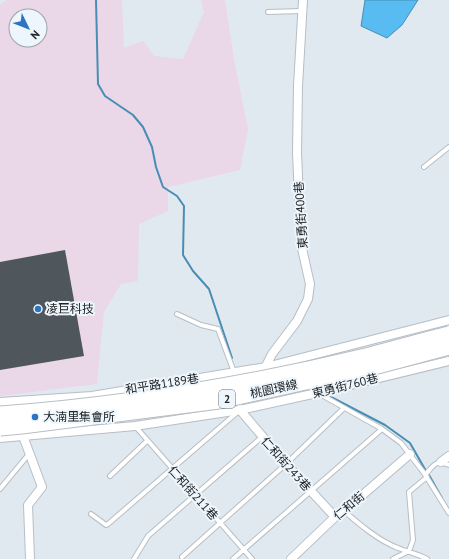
<svg xmlns="http://www.w3.org/2000/svg" width="449" height="559" font-family="'PT Sans','Noto Sans TC',sans-serif">
  <style>
    .industrial { fill: #ead7e8; fill-rule: evenodd }
    .water { fill: #58bbf1; stroke: #488eb4 }
    .lines { fill: none; stroke-linecap: round; stroke-linejoin: round }
    .stream { stroke: #488eb4; stroke-width: 2 }
    .building { fill: #4f565c }
    .service-casing { stroke: #b7bec5; stroke-width: 6 }
    .minor-casing { stroke: #b7bec5; stroke-width: 10 }
    .service { stroke: #fff; stroke-width: 4 }
    .minor { stroke: #fff; stroke-width: 8 }
    .motorway-bridge-casing { stroke: #b7bec5; stroke-width: 17; stroke-linecap: butt }
    .motorway-bridge { stroke: #fff; stroke-width: 15 }
    .poi-dot { fill: #2d73c4; stroke: #eef6fd; stroke-width: 1.5 }
    .labels { text-anchor: middle; stroke-width: 4; stroke-linejoin: round; paint-order: stroke }
    .shield { fill: #eef6fd; stroke: #5e6366; stroke-width: 1 }
    .shield-label { font-size: 11px; font-weight: bold; fill: #212426 }
    .street-label { font-size: 12px; fill: #212426; stroke: #eef6fd }
    .poi-label { font-size: 12px; fill: #212426; stroke: #eef6fd; text-anchor: start }
  </style>
  <rect width="100%" height="100%" fill="#e1e9f0"/>
  <path class="industrial" d="M7,0H122L124,48L143,41L154,56L183,59L204,12L201,0H225L234,59L248,129L240,170L168,187V211L139,224L138,281L121,284L104,312L97,384L0,396V4ZM16,16H40V40H16Z"/>
  <path class="water" d="M365,0H418L402,25L387,38L361,26Z"/>
  <g class="lines">
    <path class="stream" d="M96,0L98,84L105,96L133,115L143,127L152,147L156,167L163,187L177,196L184,206L183,255L193,271L209,289L232,358
      M331,397L385,425L410,443L426,471
      M429,475L442,498"/>
  </g>
  <path class="building" d="M65,250L84,356L0,370V262Z"/>
  <g class="lines">
    <g class="service-casing">
      <path id="service" d="M268,12L302,11
        M424,167L449,147
        M177,314L201,325L218,329L234,372
        M318,393L382,429L401,443L424,473L449,513
        M135,426L252,559
        M425,475C434,465 436,459 449,465
        M110,476L147,441
        M0,489L29,454
        M344,511C359,524 379,541 398,548C408,552 418,554 427,559
        M91,514L106,525L108,524L240,410L239,400
        M182,557L286,464L344,408
        M134,559L148,536L262,437
        M233,559L382,429
        M393,559L409,551L413,540L409,492L427,477"/>
    </g>
    <g class="minor-casing">
      <path id="minor" d="M264,370L272,354L297,321L308,299L310,284L301,244L297,153L298,86L303,0
        M0,402L92,396L266,367L449,320
        M240,410L286,464L335,517
        M23,436L42,487L28,505L30,559
        M0,438L135,426L240,410L317,393L449,361
        M441,462L449,456
        M291,559L335,517L344,511L410,454"/>
    </g>
    <use href="#service" class="service"/>
    <use href="#minor" class="minor"/>
    <g class="motorway-bridge-casing">
      <path id="motorway-bridge" d="M0,414C125,405 249,384 370,355C397,348 423,340 449,334
        M0,428L22,426L219,401L374,367L449,347"/>
    </g>
    <use href="#motorway-bridge" class="motorway-bridge"/>
  </g>
  <g class="poi-dot">
    <circle cx="38" cy="309" r="4"/>
    <circle cx="35" cy="417" r="4"/>
  </g>
  <g class="labels">
    <rect class="shield" x="219" y="390" width="16" height="18" rx="3"/>
    <g class="shield-label">
      <text x="227" y="403">2</text>
    </g>
    <g class="street-label">
      <text transform="translate(301 215) rotate(-94)" y="4">東勇街400巷</text>
      <text transform="translate(162 384) rotate(-9)" y="4">和平路1189巷</text>
      <text transform="translate(345 386) rotate(-14)" y="4">東勇街760巷</text>
      <text transform="translate(274 389) rotate(-12)" y="4">桃園環線</text>
      <text transform="translate(286 464) rotate(48)" y="4">仁和街243巷</text>
      <text transform="translate(193 493) rotate(48)" y="4">仁和街211巷</text>
      <text transform="translate(349 506) rotate(-40)" y="4">仁和街</text>
    </g>
    <g class="poi-label">
      <text x="46" y="313">凌巨科技</text>
      <text x="43" y="421">大湳里集會所</text>
    </g>
  </g>
  <g transform="translate(28 28) rotate(133)"><circle r="19" fill="#eef6fd" stroke="#9ca2a7"/>
  <path d="M0-3L7 15L0 10L-7 15Z" fill="#2d73c4"/>
  <text y="-6" font-size="11" font-weight="bold" text-anchor="middle" fill="#212426">N</text>
  </g>
</svg>
